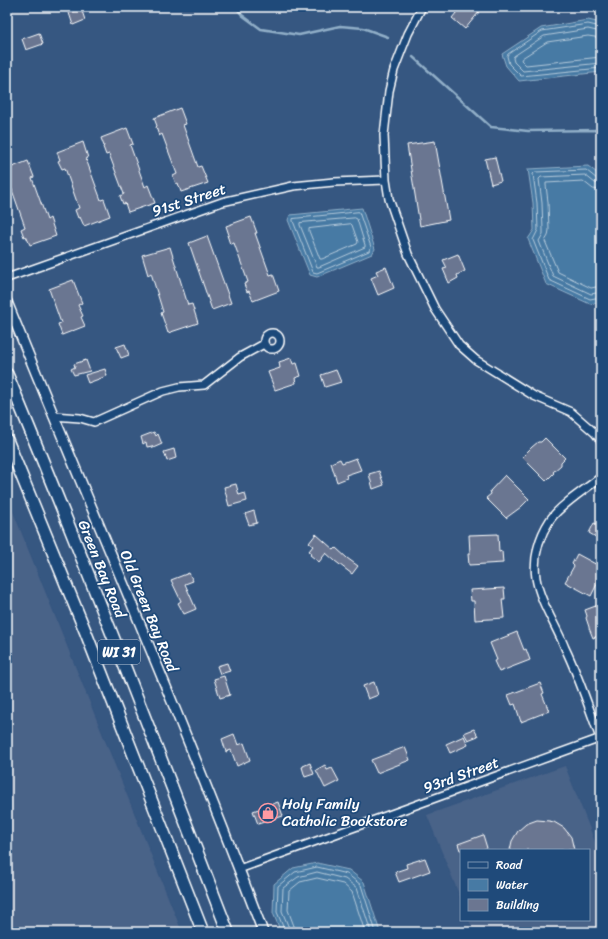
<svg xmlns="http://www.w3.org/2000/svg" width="608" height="939" font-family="Sriracha,sans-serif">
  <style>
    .built { fill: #4a6388 }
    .water { fill: #477aa4; stroke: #91afc8 }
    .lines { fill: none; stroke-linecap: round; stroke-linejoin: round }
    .shore { stroke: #b5cadb; stroke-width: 1 }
    .stream { stroke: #91afc8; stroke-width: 2.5 }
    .building { fill: #6b7691; stroke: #fff }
    .minor-casing { stroke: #fff; stroke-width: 10 }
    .tertiary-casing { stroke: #fff; stroke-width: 12 }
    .primary-casing { stroke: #fff; stroke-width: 14 }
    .minor { stroke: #1f4a7a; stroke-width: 7 }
    .tertiary { stroke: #1f4a7a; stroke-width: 9 }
    .primary { stroke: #1f4a7a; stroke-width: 11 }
    .labels { text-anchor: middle; stroke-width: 3.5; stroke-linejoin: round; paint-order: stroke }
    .shield { fill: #1f4a7a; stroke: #bcc9d7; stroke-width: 1 }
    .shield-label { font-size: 14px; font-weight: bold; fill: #fff }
    .street-label { font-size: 15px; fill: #fff; stroke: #1f4a7a }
    .poi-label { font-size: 15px; fill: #fff; stroke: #1f4a7a; text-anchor: start }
  </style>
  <rect width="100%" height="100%" fill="#365781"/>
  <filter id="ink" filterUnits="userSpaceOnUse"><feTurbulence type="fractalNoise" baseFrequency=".025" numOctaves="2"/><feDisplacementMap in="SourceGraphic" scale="8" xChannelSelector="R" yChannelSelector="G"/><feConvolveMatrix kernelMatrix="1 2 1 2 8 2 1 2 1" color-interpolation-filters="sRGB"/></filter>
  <g filter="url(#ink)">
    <path class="built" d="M7,497L182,932H7Z
      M565,766L601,857V932H474L469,920H589V850H461V899L427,815Z"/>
    <path class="water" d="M588,20L601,23V72L519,81L506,66L502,54L541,28Z
      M588,166L601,176V299L599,302L590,304L546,284L528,239L534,230L533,203L528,169Z
      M362,208L375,249L372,254L317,277L310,275L288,220L290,215Z
      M317,863L349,870L364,882L380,932H281L273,913L274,884L293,868Z"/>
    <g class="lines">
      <path class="shore" d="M601,27L588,24L542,31L508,54L507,56L509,64L521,76L601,68
        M601,32L588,29L544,36L514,56L513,58L514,62L523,71L601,63
        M601,38L588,36L547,42L522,58L521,60L526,65L601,57
        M601,179H597L586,170L535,172L533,174L537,203L538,230L533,240L549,280L590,299L601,297
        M601,184L595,183L585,175L541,177L539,179L542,203L543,230V234L539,241L553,276L591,294L601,292
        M601,190L593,189L583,181L546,183V185L548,202L549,230L548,236L545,241L558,272L591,288L601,286
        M359,212L371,247L369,251L317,273L313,272L293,221V219Z
        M355,218L357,219L365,245V247L319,267H317L300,225V223Z
        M351,224L352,225L358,242L357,244L322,259H320L309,231V229Z
        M284,932V929L277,912L278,886L295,872L317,867L347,874L361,885L376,932
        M289,932V928L282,911L283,888L298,877L317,872L345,879L357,888L371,932
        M295,932L294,926L288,910L289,891L300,882L317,878L343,884L352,892L365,932"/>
      <path class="stream" d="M236,7L242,15L261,29L299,35L340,26L363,28L388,37
        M413,57L491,127L528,131L598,130L601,131"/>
    </g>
    <path class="building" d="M461,7H474L479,12L465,29L452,18Z
      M81,8L85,20L73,25L69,13Z
      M39,33L43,44L26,50L22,39Z
      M180,108L186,124L183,125L198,167L201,166L208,183L181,192L178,183L176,184L173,176L177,174L162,134L159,136L156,127L157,126L154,118Z
      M127,128L133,144L130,145L145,187L148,185L155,203L128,212L125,203L123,204L120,196L124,194L109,154L106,155L103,147L104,146L101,138Z
      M435,141L449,220L420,226L407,145Z
      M83,142L88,158L86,159L101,200L104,199L110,216L84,226L80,217L78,218L75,210L79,208L65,168L62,169L58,161L60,160L57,152Z
      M495,157L501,181L491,184L485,159Z
      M28,161L34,177L32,178L47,220L50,218L56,236L30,245L26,236L24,237L21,229L25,227L11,187L7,188V169Z
      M251,217L257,233H255L270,275L273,274L279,291L253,301L249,291L247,292L244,284L248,282L234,243L230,244L227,235H229L226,226Z
      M207,236L231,303L212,310L189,243Z
      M170,247L188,305L192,304L198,323L168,333L161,313L163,312L151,273L148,275L142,255Z
      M458,254L465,271L457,275L458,278L449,283L443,269L447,268L443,260Z
      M386,267L394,288L378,295L371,278L378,275L376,271Z
      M73,280L82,303L78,305L83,316L81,317L85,326L62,335L58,324L61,323L49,289Z
      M125,344L129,355L121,358L116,347Z
      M291,358L293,364L297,363L301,376L295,378L296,383L275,390L268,372L280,368L279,362Z
      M86,360L90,371L74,375L71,369L75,367L74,364Z
      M105,369L107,376L88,383L85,375Z
      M336,370L341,382L325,387L321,375Z
      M154,432L156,436L158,434L162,444L153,448L152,446L147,447L146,442L143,444L141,437Z
      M545,438L565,458L561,462V465L553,472L554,473L546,481L522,457L532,447L538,442H541Z
      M174,449L176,458L167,461L164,452Z
      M356,458L361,470L346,475L347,478L337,482L331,463L340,459L342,463Z
      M379,471L384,485L373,489L369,474Z
      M505,475L529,499L521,507L506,518L486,498L491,494L490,491Z
      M236,484L239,495L245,493L247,501L229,506L224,487Z
      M254,511L257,523L249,525L245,514Z
      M594,523L601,526V540L589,533Z
      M316,534L334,550L336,548L347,558L358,566L352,574L335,561L326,553L319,562L310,555L312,553L309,551L313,546L309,543Z
      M498,534L499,552L502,551L503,563L469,565L468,554H470L469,535Z
      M577,554L601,567V576L591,596L565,582L574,566L572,564Z
      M189,573L193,581L185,584L196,609L184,614L178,603L181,601L171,580Z
      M504,588L505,599H502L504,618L475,620L474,601H471L470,590Z
      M601,604V635L593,638L589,628V627L586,618L587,616L585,610Z
      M517,632L524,650L526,649L530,660L499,672L494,661L497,660L490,643Z
      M227,663L230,671L220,674L217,666Z
      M224,676L230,695L220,698L214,679Z
      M374,682L378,695L368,699L363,686Z
      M540,683L544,693L542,694L549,711L521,722L515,704L512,705L508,695Z
      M474,729L478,736L468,740L464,733Z
      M234,734L238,745L244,743L250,760L237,766L231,750L226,752L222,739Z
      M464,736L468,745L450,753L446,744Z
      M405,747L410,760L377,773L371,760Z
      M310,763L314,774L305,777L302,767H303V766Z
      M325,765L327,770L332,768L339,781L325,788L316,770Z
      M278,802L283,816L258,824L253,811Z
      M537,820L549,821L554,822L564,828L571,837L574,850H510L512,841L518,831L526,824Z
      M483,835L487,848L482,850H460L458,844Z
      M425,858L430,871L399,882L395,872L407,868L406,864Z"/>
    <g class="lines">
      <g class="minor-casing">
        <path id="minor" d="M422,7L408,34L394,70L389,91L384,135L386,180L389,199L408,254L435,309L459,345L476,360L534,396L571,412L595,433L601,441
          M7,278L222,202L293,186L334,182L386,180
          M264 341a8 8 0 1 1 16 0a8 8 0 1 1-16 0Z
          M53,416L80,418L94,422L163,391L179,387L204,385L240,357L264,344
          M600,738C589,708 579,677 565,648C556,625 540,602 536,578C533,558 539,537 550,520C560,505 586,489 601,477
          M239,869L601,738"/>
      </g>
      <g class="tertiary-casing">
        <path id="tertiary" d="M7,302C92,512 183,720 263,932"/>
      </g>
      <g class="primary-casing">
        <path id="primary" d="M7,374C84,559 156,745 228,932
          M7,440L86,633L203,932"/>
      </g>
      <use href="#minor" class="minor"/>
      <use href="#tertiary" class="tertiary"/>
      <use href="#primary" class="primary"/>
    </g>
  </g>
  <defs>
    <g id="shop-ring" transform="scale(1)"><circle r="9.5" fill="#1f4a7a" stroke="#ff9aa2" stroke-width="1.5"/><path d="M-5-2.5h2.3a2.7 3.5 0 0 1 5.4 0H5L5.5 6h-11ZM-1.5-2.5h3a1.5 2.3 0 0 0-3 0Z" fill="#ff9aa2"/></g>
  </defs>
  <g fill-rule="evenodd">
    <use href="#shop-ring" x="268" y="813"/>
  </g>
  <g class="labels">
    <rect class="shield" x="98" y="640" width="42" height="24" rx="3"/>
    <g class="shield-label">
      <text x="119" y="657">WI 31</text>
    </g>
    <g class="street-label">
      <text transform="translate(189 200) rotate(-18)" y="5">91st Street</text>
      <text transform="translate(102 569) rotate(68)" y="5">Green Bay Road</text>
      <text transform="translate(149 611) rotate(68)" y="5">Old Green Bay Road</text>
      <text transform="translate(461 775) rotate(-20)" y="5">93rd Street</text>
    </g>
    <g class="poi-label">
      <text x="282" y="809">Holy Family<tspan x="282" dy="17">Catholic Bookstore</tspan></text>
    </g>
  </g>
  <rect width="608" height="939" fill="none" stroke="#1f4a7a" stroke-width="24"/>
  <rect x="12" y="12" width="584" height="915" fill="none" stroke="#fff" stroke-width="1.5" filter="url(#ink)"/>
  <rect x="460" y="849" width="130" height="72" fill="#1f4a7a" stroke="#7992af"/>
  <rect x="468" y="862" width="20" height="6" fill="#1f4a7a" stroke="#7992af"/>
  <text x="496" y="869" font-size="12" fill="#ffffff">Road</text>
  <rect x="468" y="879" width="20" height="12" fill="#477aa4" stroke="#7992af"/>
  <text x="496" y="889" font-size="12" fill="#ffffff">Water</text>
  <rect x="468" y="899" width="20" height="12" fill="#6b7691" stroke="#7992af"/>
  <text x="496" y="909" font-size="12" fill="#ffffff">Building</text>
</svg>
